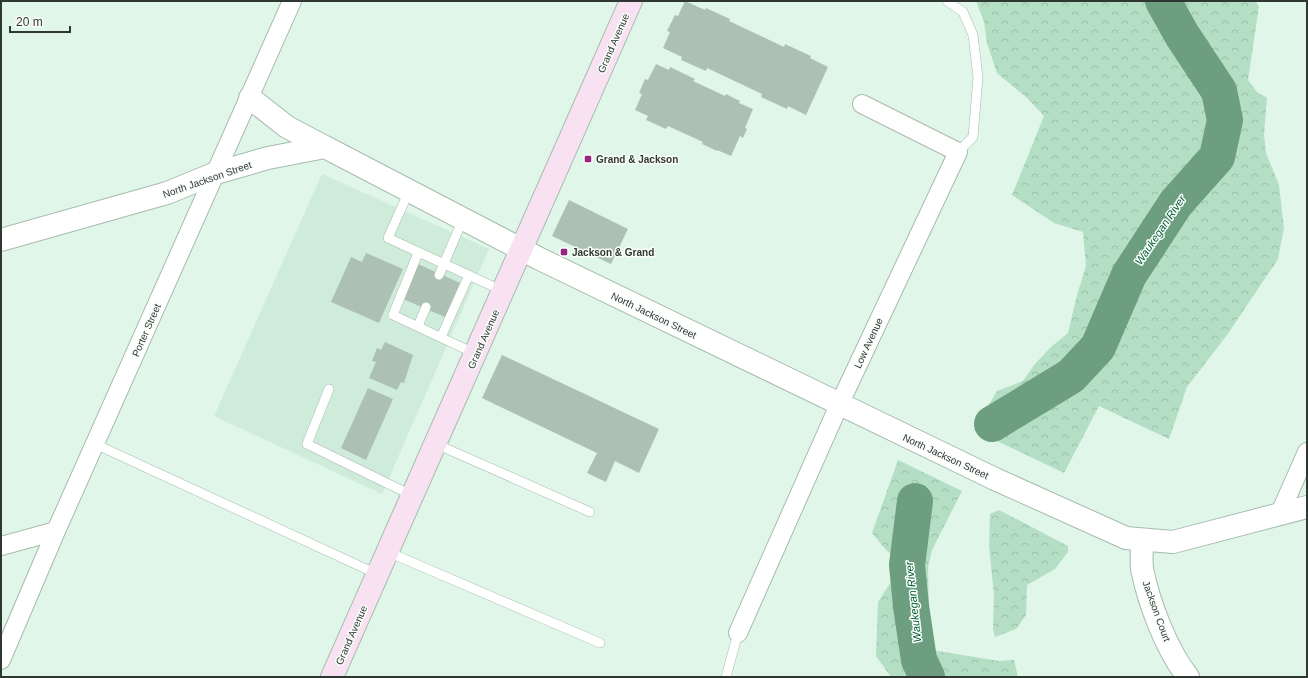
<svg xmlns="http://www.w3.org/2000/svg" width="1308" height="678" font-family="Arial,sans-serif">
  <style>
    .built { fill: #cfebda }
    .forest { fill: url(#forest-crowns) }
    .lines { fill: none; stroke-linecap: round; stroke-linejoin: round }
    .river { stroke: #6c9e7f; stroke-width: 36 }
    .building { fill: #acc1b4 }
    .service-casing { stroke: #a6bbad; stroke-width: 10 }
    .minor-casing { stroke: #a6bbad; stroke-width: 20 }
    .tertiary-casing { stroke: #a6bbad; stroke-width: 24 }
    .secondary-casing { stroke: #a6bbad; stroke-width: 24 }
    .service { stroke: #fff; stroke-width: 9 }
    .minor { stroke: #fff; stroke-width: 18 }
    .tertiary { stroke: #fff; stroke-width: 22 }
    .secondary { stroke: #f8e2f2; stroke-width: 22 }
    .poi-dot { fill: #962482; stroke: #fafefb; stroke-width: 1.5 }
    .labels { text-anchor: middle; stroke-width: 3; stroke-linejoin: round; paint-order: stroke }
    .street-label { font-size: 10px; fill: #2f3732; stroke: #fafefb }
    .poi-label { font-size: 10px; font-weight: bold; fill: #2f3732; stroke: #fafefb; text-anchor: start }
    .water-label { font-size: 11px; font-style: italic; fill: #005c36; stroke: #fafefb }
  </style>
  <defs>
    <pattern id="forest-crowns" width="20" height="18" patternUnits="userSpaceOnUse"><rect width="20" height="18" fill="#b4dfc4"/><path d="M2 6a3 3 0 1 1 6 0M12 15a3 3 0 1 1 6 0" fill="none" stroke="#9bc0a9"/></pattern>
  </defs>
  <rect width="100%" height="100%" fill="#e0f6e8"/>
  <path class="built" d="M322,174L489,249L382,494L214,416Z"/>
  <path class="forest" d="M976,1H1255L1259,6L1248,80L1257,92L1267,98L1264,135L1266,153L1279,185L1284,228L1278,259L1227,335L1187,387L1169,439L1099,406L1064,473L974,430L997,391L1023,381L1034,365L1051,347L1068,333L1077,295L1086,266L1083,232L1054,223L1012,195L1044,116L1027,98L997,73L987,43L984,22Z
    M898,460L962,491L932,550L928,567L929,609L926,649L999,661L1014,660L1018,677H891L876,656L878,602L903,563L886,550L872,533Z
    M999,510L1068,546V552L1055,569L1027,585L1026,615L1016,629L995,637L993,629L994,595L989,546L990,514Z"/>
  <g class="lines">
    <path class="river" d="M992,424L1071,376L1098,347L1129,275L1176,203L1217,157L1225,120L1219,91L1182,35L1163,1
      M915,501L907,565L911,606L919,660L927,677"/>
  </g>
  <path class="building" d="M685,1L705,10L706,8L730,19L729,21L784,47L785,44L811,56L810,58L828,67L806,115L788,106L787,109L761,97L762,94L707,68L706,71L681,60L682,57L663,48L670,32L667,31L675,15L678,16Z
    M656,64L669,70L670,67L695,79L693,81L725,96L726,94L740,101L739,103L753,109L745,128L747,129L743,138L740,136L731,156L717,150V151L702,144L703,142L668,126L666,129L646,120L648,116L635,110L642,94L639,93L645,79L648,80Z
    M569,200L628,229L611,264L552,236Z
    M366,253L403,269L379,323L331,302L351,257L362,262Z
    M418,264L460,283L445,317L403,299Z
    M385,342L413,355L404,383L401,382L397,390L369,378L376,362L372,361L377,348L381,350Z
    M502,355L659,429L639,473L615,461L606,482L587,473L597,453L482,398Z
    M368,388L393,399L366,460L341,448Z"/>
  <g class="lines">
    <g class="service-casing">
      <path id="service" d="M947,1L963,12L973,35L978,77L973,137L958,152
        M409,191L388,238L503,291
        M418,253L393,315L476,354
        M439,275L463,219
        M418,326L426,307
        M441,337L469,275
        M329,389L307,444L413,496
        M95,444L377,574
        M436,444L590,512
        M388,552L600,643
        M726,677L738,633"/>
    </g>
    <g class="minor-casing">
      <path id="minor" d="M1280,513L1307,452
        M1,546L56,531
        M738,633L839,405L958,152L862,104
        M1,660L56,531L292,1"/>
    </g>
    <g class="tertiary-casing">
      <path id="tertiary" d="M250,98L287,127L325,147
        M1,240L167,193L216,173L268,158L325,147L540,259L995,479L1126,538L1173,542L1307,507
        M1142,541C1142,550 1141,560 1142,569C1149,603 1166,649 1188,677"/>
    </g>
    <g class="secondary-casing">
      <path id="secondary" d="M332,677L631,1"/>
    </g>
    <use href="#service" class="service"/>
    <use href="#minor" class="minor"/>
    <use href="#tertiary" class="tertiary"/>
    <use href="#secondary" class="secondary"/>
  </g>
  <g class="poi-dot">
    <rect x="584" y="155" width="8" height="8" rx="2"/>
    <rect x="560" y="248" width="8" height="8" rx="2"/>
  </g>
  <g class="labels">
    <g class="street-label">
      <text transform="translate(613 43) rotate(-66)" y="4">Grand Avenue</text>
      <text transform="translate(207 179) rotate(-19)" y="4">North Jackson Street</text>
      <text transform="translate(654 315) rotate(26)" y="4">North Jackson Street</text>
      <text transform="translate(146 330) rotate(-66)" y="4">Porter Street</text>
      <text transform="translate(483 339) rotate(-66)" y="4">Grand Avenue</text>
      <text transform="translate(868 343) rotate(-65)" y="4">Low Avenue</text>
      <text transform="translate(946 456) rotate(25)" y="4">North Jackson Street</text>
      <text transform="translate(1157 611) rotate(70)" y="4">Jackson Court</text>
      <text transform="translate(351 635) rotate(-66)" y="4">Grand Avenue</text>
    </g>
    <g class="poi-label">
      <text x="596" y="163">Grand &amp; Jackson</text>
      <text x="572" y="256">Jackson &amp; Grand</text>
    </g>
    <g class="water-label">
      <text transform="translate(1160 230) rotate(-56)" y="4">Waukegan River</text>
      <text transform="translate(913 602) rotate(-96)" y="4">Waukegan River</text>
    </g>
  </g>
  <rect width="1308" height="678" fill="none" stroke="#2f3732" stroke-width="4"/>
  <path d="M10 26v6h60v-6" fill="none" stroke="#2f3732" stroke-width="2"/>
  <text x="16" y="26" font-size="12" fill="#2f3732" stroke="#fafefb" stroke-width="3" paint-order="stroke">20 m</text>
</svg>
